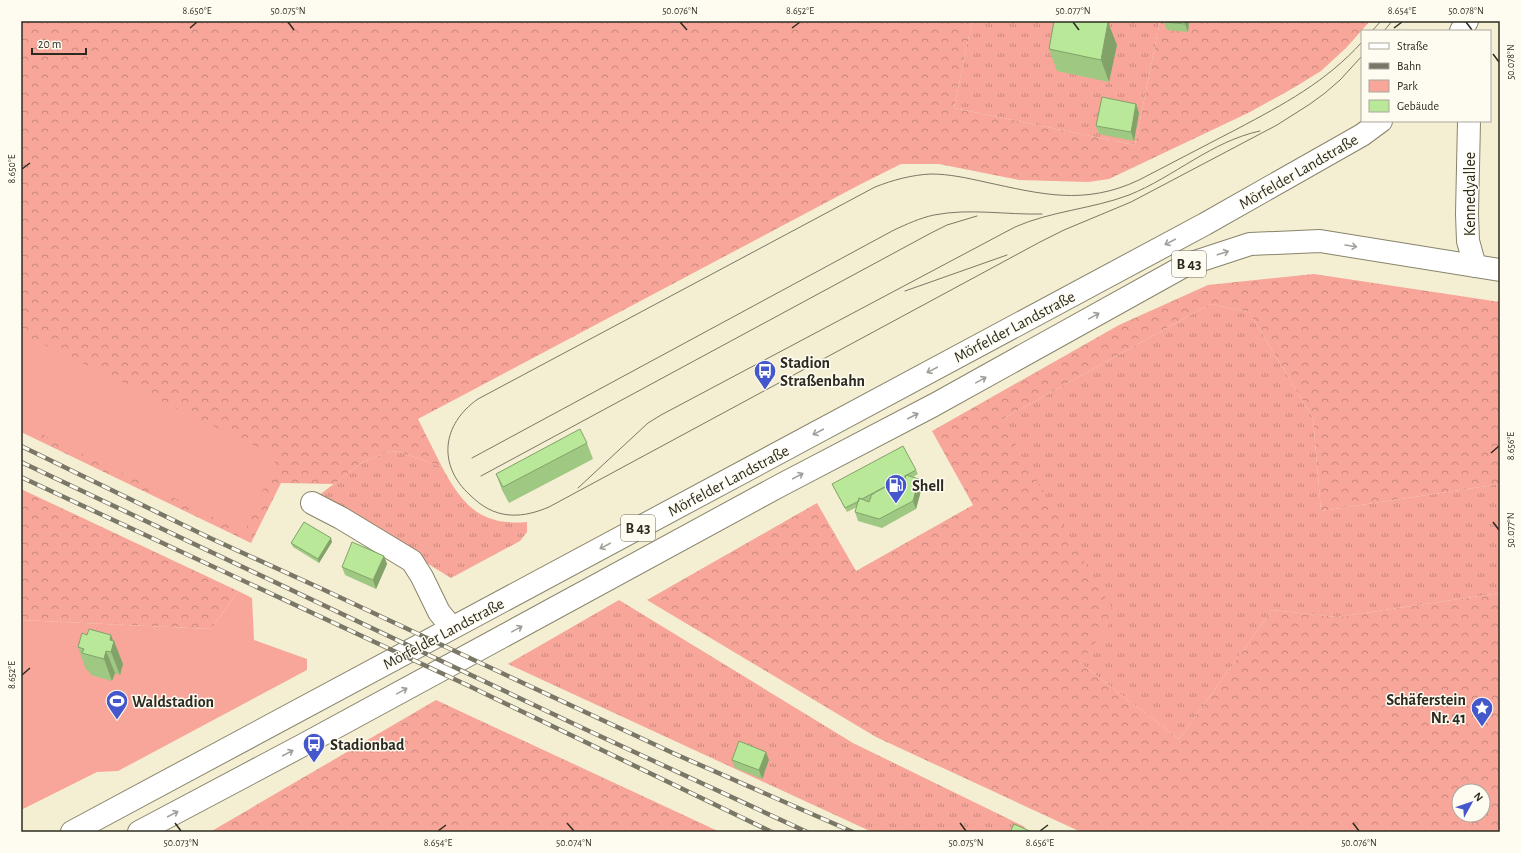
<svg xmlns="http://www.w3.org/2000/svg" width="1521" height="853" font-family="'Alegreya Sans',sans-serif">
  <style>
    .grass { fill: url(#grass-tufts) }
    .forest { fill: url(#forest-crowns); fill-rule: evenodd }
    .park { fill: #f7a699 }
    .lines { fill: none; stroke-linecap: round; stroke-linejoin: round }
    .minor-casing { stroke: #88846b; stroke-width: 24 }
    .major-casing { stroke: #88846b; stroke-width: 24 }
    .highway-casing { stroke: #88846b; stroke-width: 24 }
    .minor { stroke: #fff; stroke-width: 22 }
    .major { stroke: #fff; stroke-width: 22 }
    .highway { stroke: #fff; stroke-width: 22 }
    .tram { stroke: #7a7766; stroke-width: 1 }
    .rail-casing { stroke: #7a7766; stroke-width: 4.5 }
    .rail { stroke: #fefcf1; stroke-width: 3; stroke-dasharray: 9; stroke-linecap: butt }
    .wall { fill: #9fc883 }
    .shaded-wall { fill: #82a26a }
    .building { fill: #b9e898; stroke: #82a26a }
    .oneway { stroke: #a0a09b }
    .ticks { fill: none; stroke: #2d2b21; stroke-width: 1.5 }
    .labels { text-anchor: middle; stroke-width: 3; stroke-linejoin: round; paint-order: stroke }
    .shield { fill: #fefcf1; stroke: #6c6a5f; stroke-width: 1 }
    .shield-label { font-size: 15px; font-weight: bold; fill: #2d2b21 }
    .street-label { font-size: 16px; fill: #2d2b21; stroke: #fefcf1 }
    .poi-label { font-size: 16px; font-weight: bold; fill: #2d2b21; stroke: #fefcf1; text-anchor: start }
    .neatline { fill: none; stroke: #2d2b21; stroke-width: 1.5 }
    .ticks-label { font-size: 10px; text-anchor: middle; fill: #2d2b21 }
  </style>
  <defs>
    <pattern id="grass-tufts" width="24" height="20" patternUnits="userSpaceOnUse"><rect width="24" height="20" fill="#f7a699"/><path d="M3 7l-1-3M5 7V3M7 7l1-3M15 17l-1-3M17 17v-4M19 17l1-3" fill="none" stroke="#c8877c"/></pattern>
    <pattern id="forest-crowns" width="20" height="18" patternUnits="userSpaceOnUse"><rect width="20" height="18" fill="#f7a699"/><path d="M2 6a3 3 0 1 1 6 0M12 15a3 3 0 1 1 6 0" fill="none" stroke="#c8877c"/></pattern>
  </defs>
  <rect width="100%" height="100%" fill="#f4efd3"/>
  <path class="grass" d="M972,21H1160L1135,145L954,108Z
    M1210,304L1249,312L1313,418L1321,511L1500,484V593L1337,617L1272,610L1179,739L1080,663L1001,420Z
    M390,451L400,452L442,467C463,506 481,526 527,522V532L520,541L451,578L420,559L403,569L383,549L301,509L361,463Z
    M619,600L853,743L1025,827L1022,832H872L508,664Z"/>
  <path class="forest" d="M21,21H972L954,108L1135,145L1160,21H1370L1346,48L1321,71L1295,87L1250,112L1109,179L1088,182L1019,180L939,164H901L861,184L418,419L442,467L400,452L390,451L361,463L334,484L281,483L251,543L21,432Z
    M1314,274L1500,302V484L1321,511L1313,418L1249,312L1210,304L1001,420L1116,615L1080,663L1179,739L1272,610L1337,617L1500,593V832H1081L876,737L647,600L817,503L856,571L973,505L932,431L1119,325L1208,285ZM1459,791H1483V815H1459Z
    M21,489L238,591L211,629L21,620Z
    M436,700L720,832H210Z"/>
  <path class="park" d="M22,334L277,457L245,532L21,424V336Z
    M238,591L252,598L254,640L307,659V670L118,771L97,772L21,810V620L211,629Z"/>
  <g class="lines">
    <g class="minor-casing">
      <path id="minor" d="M312,503L341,518L412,561L422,577L439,612L452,628"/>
    </g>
    <g class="major-casing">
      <path id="major" d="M1469,121L1467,214L1468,241L1475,266L1500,270"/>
    </g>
    <g class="highway-casing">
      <path id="highway" d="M1461,31L1467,21
        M72,832L1205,224L1362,135L1381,121
        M139,832L303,745L781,485L934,405L1186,265L1250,244L1320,241L1475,266"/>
    </g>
    <use href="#minor" class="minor"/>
    <use href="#major" class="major"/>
    <use href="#highway" class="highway"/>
    <path class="tram" d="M1372,31L1381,21
      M1384,31L1392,21
      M1362,42C1326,82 1284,104 1237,129C1204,146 1172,163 1139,180C1084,206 1041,194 985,182C967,178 949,174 931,174C911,175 893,180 875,187L478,399C442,424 437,465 470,495C481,506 494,514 510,515C524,516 537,512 549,507L1040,242L1064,230L1131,202L1277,125L1310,104L1325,93L1340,80L1362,56
      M905,291L1007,255
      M472,458L894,230C907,224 920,218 934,215C969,208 1007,215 1042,214
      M481,476L931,233L947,225L977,216
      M578,488L648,423L661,415L1015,227C1051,211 1092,209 1129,195C1174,177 1212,141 1260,131"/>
    <g class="rail-casing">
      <path id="rail" d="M21,446L210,538L320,588L506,675L675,754L853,832
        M21,462L589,731L807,832
        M21,477L469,686L772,832"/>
    </g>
    <use href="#rail" class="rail"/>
  </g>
  <path class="wall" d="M1189,21L1188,32L1167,30L1164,22Z
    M1117,45L1109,82L1057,71L1049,49Z
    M1136,104L1139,113L1134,141L1099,134L1096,126Z
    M587,443L593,459L509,503L502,490L496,474Z
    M916,470L918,474L913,477L919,479L922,487L916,509L882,528L858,521L855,512L857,507L847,512L834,488L832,484Z
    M332,542L319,563L293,547L291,543Z
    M384,556L387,564L376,589L345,575L342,567Z
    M87,635H111L113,641H114L123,664L120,675L115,673L112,681L91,675L89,671L86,670L78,647Z
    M732,760H769L762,779L735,768Z"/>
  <path class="shaded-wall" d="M1185,21H1189L1188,32L1185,24Z
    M1108,22L1117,45L1109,82L1101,60Z
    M1136,104L1139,113L1134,141L1131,132Z
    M919,479L922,487L916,509L913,501Z
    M331,538L332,542L319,563L318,559Z
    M384,556L387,564L376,589L373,580Z
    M111,635L114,643V641L123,664L120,675L111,652L110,640Z
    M106,651L115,673L112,681L104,659Z
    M766,752L769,760L762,779L759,770Z"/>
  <path class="building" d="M1054,21H1102L1108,22L1101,60L1049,49Z
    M1164,21H1185V24L1164,22Z
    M1102,97L1136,104L1131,132L1096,126Z
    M580,429L587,443L503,487L496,474Z
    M903,446L916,470L862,499L859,498V501L845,508L832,484Z
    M906,475L919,479L913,501L879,519L855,512L859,498L869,502L872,494H874V493L897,481L904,483Z
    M304,522L331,538L318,559L291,543Z
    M352,542L384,556L373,580L342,567Z
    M89,629L111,635L110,640L114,641L111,652L106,651L104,659L82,653L84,649L78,647L82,633L87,635Z
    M739,741L766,752L759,770L732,760Z
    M1014,824L1032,832H1010Z"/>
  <defs><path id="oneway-shaft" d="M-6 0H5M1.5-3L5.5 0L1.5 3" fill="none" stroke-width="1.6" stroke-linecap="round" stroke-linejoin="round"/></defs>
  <g class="oneway">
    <use href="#oneway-shaft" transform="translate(1170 242) rotate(152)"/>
    <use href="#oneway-shaft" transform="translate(1351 246) rotate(9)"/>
    <use href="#oneway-shaft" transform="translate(1223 253) rotate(-18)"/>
    <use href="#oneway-shaft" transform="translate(1094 316) rotate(-29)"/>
    <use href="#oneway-shaft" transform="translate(932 370) rotate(152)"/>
    <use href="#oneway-shaft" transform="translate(981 380) rotate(-29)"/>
    <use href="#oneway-shaft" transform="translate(913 416) rotate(-27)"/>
    <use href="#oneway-shaft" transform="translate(818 432) rotate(152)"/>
    <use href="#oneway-shaft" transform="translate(798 476) rotate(-28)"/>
    <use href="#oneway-shaft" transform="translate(605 546) rotate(152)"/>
    <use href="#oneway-shaft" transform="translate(517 629) rotate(-29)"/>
    <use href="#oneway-shaft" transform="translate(402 691) rotate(-29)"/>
    <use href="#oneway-shaft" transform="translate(288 753) rotate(-28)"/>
    <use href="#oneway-shaft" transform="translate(173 814) rotate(-28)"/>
  </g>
  <path class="ticks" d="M288,22L294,30M680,22L687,30M1073,22L1079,30M1466,22L1472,30M190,28L197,22M792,28L800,22M1394,28L1402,22M1493,54L1499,62M22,169L30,163M1491,453L1499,446M1493,522L1499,530M22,675L30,668M175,823L181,831M567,823L574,831M960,823L966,831M1353,823L1359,831M438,831L446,825M1040,831L1048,825"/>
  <defs>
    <g id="bus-pin" transform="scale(1.15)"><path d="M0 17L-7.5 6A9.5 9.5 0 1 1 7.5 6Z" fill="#4458cc" stroke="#fefcf1"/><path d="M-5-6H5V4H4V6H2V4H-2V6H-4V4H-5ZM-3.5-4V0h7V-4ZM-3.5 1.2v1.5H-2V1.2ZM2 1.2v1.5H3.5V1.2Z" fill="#fff"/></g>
    <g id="fuel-pin" transform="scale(1.15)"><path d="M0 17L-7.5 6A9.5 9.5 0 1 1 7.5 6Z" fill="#4458cc" stroke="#fefcf1"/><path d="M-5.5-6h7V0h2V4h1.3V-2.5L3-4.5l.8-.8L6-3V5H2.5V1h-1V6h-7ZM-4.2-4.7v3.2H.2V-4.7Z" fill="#fff"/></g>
    <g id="stadium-pin" transform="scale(1.15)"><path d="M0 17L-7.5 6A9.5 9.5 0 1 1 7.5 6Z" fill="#4458cc" stroke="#fefcf1"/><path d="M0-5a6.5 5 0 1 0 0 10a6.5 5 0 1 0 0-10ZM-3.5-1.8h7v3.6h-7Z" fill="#fff"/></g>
    <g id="sight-pin" transform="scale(1.15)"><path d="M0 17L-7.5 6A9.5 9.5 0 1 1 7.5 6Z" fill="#4458cc" stroke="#fefcf1"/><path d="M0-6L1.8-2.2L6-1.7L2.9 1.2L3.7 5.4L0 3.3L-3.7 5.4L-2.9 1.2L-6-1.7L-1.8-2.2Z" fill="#fff"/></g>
  </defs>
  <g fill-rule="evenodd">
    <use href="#bus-pin" x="765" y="371"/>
    <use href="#fuel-pin" x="896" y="485"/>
    <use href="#stadium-pin" x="117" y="701"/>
    <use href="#sight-pin" x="1482" y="708"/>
    <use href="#bus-pin" x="314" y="744"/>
  </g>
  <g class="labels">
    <g class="shield">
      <rect x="1172" y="251" width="34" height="26" rx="3"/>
      <rect x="621" y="515" width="34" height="26" rx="3"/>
    </g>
    <g class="shield-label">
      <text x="1189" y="269">B 43</text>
      <text x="638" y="533">B 43</text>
    </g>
    <g class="street-label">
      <text transform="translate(1298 171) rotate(-30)" y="6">Mörfelder Landstraße</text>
      <text transform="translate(1469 194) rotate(-90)" y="6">Kennedyallee</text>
      <text transform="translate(1014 326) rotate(-28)" y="6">Mörfelder Landstraße</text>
      <text transform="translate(728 480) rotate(-28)" y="6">Mörfelder Landstraße</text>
      <text transform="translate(443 633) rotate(-28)" y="6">Mörfelder Landstraße</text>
    </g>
    <g class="poi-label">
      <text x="780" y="368">Stadion<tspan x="780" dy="18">Straßenbahn</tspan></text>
      <text x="912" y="491">Shell</text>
      <text x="1466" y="705" text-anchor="end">Schäferstein<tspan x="1466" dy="18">Nr. 41</tspan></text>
      <text x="132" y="707">Waldstadion</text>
      <text x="330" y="750">Stadionbad</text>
    </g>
  </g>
  <rect width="1521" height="853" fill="none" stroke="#fefcf1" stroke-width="44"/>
  <rect x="1361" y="30" width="130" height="92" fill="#fefcf1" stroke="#aaa89e"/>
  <rect x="1369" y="43" width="20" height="6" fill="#ffffff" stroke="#aaa89e"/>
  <text x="1397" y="50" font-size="12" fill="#2d2b21">Straße</text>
  <rect x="1369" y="63" width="20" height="6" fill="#7a7766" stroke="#aaa89e"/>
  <text x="1397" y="70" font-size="12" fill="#2d2b21">Bahn</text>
  <rect x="1369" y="80" width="20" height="12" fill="#f7a699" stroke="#aaa89e"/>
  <text x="1397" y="90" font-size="12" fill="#2d2b21">Park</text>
  <rect x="1369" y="100" width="20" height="12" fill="#b9e898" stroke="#aaa89e"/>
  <text x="1397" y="110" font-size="12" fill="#2d2b21">Gebäude</text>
  <g transform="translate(1471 803) rotate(50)"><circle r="19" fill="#fefcf1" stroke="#aaa89e"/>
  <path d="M0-3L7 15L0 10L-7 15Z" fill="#4458cc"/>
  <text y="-6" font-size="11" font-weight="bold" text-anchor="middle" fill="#2d2b21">N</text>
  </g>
  <path d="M32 48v6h54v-6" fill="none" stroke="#2d2b21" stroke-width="2"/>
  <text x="38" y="48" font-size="12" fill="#2d2b21" stroke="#fefcf1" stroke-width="3" paint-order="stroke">20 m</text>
  <rect x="22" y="22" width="1477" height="809" class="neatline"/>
  <g class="ticks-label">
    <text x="197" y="14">8.650°E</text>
    <text x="288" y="14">50.075°N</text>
    <text x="680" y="14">50.076°N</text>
    <text x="800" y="14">8.652°E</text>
    <text x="1073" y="14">50.077°N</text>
    <text x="1402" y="14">8.654°E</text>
    <text x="1466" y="14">50.078°N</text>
    <text transform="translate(1510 62) rotate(-90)" y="4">50.078°N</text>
    <text transform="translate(11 169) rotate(-90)" y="4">8.650°E</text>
    <text transform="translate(1510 446) rotate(-90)" y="4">8.656°E</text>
    <text transform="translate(1510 530) rotate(-90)" y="4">50.077°N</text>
    <text transform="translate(11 675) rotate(-90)" y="4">8.652°E</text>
    <text x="181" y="846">50.073°N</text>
    <text x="438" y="846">8.654°E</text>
    <text x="574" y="846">50.074°N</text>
    <text x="966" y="846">50.075°N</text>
    <text x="1040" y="846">8.656°E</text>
    <text x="1359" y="846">50.076°N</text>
  </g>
</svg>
